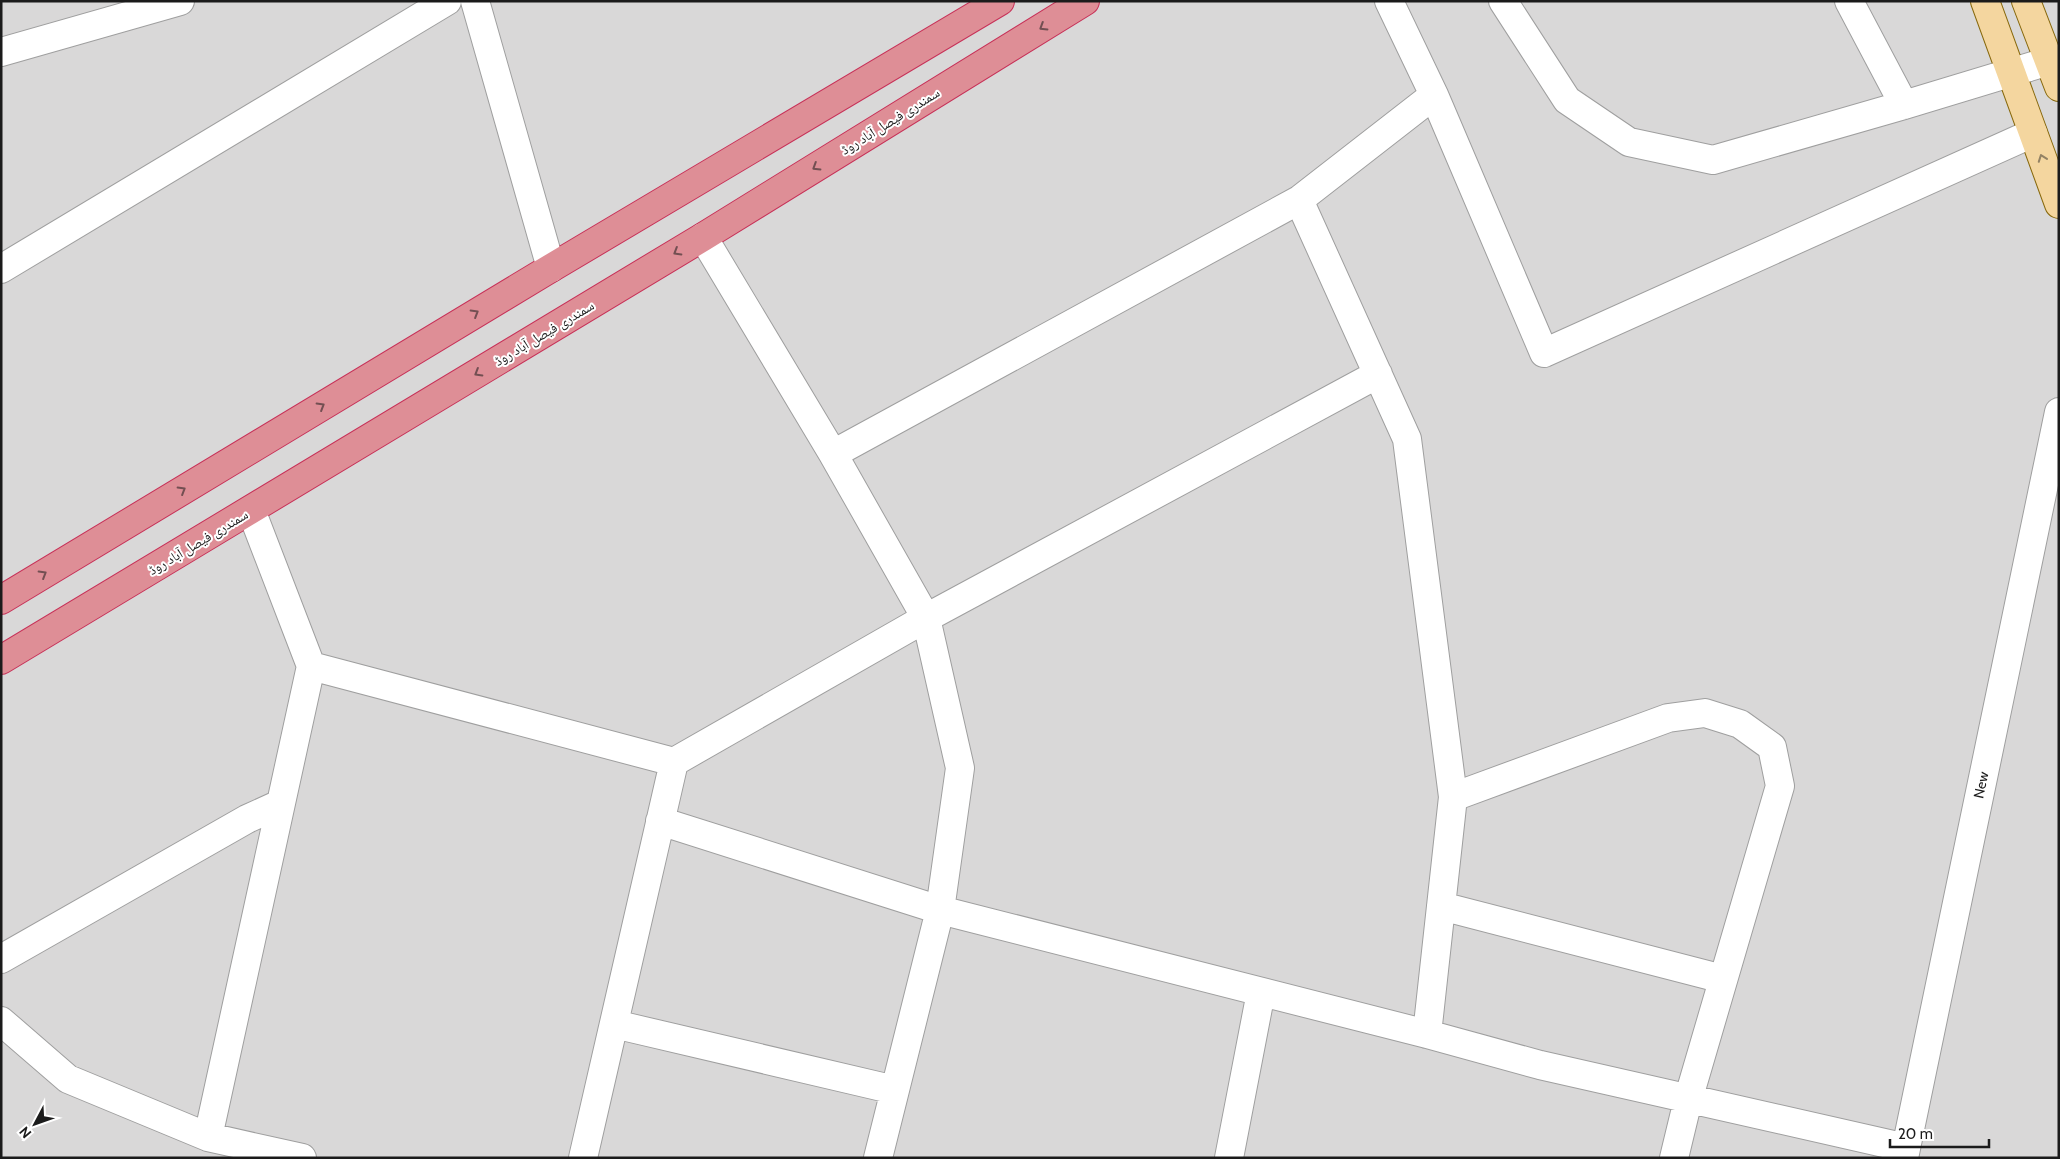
<svg xmlns="http://www.w3.org/2000/svg" width="2060" height="1159" font-family="Cabin,'Noto Naskh Arabic',sans-serif">
  <style>
    .residential { fill: #d9d8d8 }
    .lines { fill: none; stroke-linecap: round; stroke-linejoin: round }
    .minor-casing { stroke: #9f9f9f; stroke-width: 30 }
    .major-casing { stroke: #87680c; stroke-width: 30 }
    .highway-casing { stroke: #c73158; stroke-width: 30 }
    .minor { stroke: #fff; stroke-width: 28 }
    .major { stroke: #f4d69f; stroke-width: 28 }
    .highway { stroke: #de8e96; stroke-width: 28 }
    .oneway { stroke: #734f52 }
    .oneway2 { stroke: #928264 }
    .labels { text-anchor: middle; stroke-width: 4; stroke-linejoin: round; paint-order: stroke }
    .street-label { font-size: 14px; fill: #1b1b1b; stroke: #fff }
  </style>
  <rect width="100%" height="100%" fill="#ece9e1"/>
  <path class="residential" d="M1,1H2059V1158H1Z"/>
  <g class="lines">
    <g class="minor-casing">
      <path id="minor" d="M475,1L551,268
        M1389,1L1434,95L1544,353L2033,133
        M1503,1L1567,100L1629,142L1713,160L1904,105L2049,61
        M1849,1L1904,105
        M1,52L180,1
        M1299,200L1407,439L1453,797L1427,1034
        M703,237L833,454L926,618L960,768L940,910L878,1158
        M1,269L447,1
        M833,454L1299,200L1434,95
        M311,666L674,762L926,618L1378,374
        M1453,797L1668,718L1705,713L1740,724L1772,747L1780,786L1688,1100L1674,1158
        M660,821L940,910L1427,1034L1540,1065L1906,1148
        M1441,906L1723,979
        M1,959L247,819L280,804
        M1,1021L68,1079L208,1137L302,1158
        M614,1024L895,1090
        M208,1137L311,666L251,510
        M583,1158L674,762
        M1229,1158L1261,992
        M1904,1158L2059,412"/>
    </g>
    <g class="major-casing">
      <path id="major" d="M1985,1L2059,204
        M2026,1L2059,87"/>
    </g>
    <g class="highway-casing">
      <path id="highway" d="M1,600L551,268L1000,1
        M1,660L703,237L1085,1"/>
    </g>
    <use href="#minor" class="minor"/>
    <use href="#major" class="major"/>
    <use href="#highway" class="highway"/>
  </g>
  <defs><path id="oneway-chevron" d="M-2-3.5L2.5 0L-2 3.5" fill="none" stroke-width="1.6" stroke-linecap="round" stroke-linejoin="round" transform="scale(1.25)"/></defs>
  <g class="oneway">
    <use href="#oneway-chevron" transform="translate(1043 27) rotate(148)"/>
    <use href="#oneway-chevron" transform="translate(816 167) rotate(148)"/>
    <use href="#oneway-chevron" transform="translate(677 252) rotate(149)"/>
    <use href="#oneway-chevron" transform="translate(475 313) rotate(-31)"/>
    <use href="#oneway-chevron" transform="translate(478 373) rotate(149)"/>
    <use href="#oneway-chevron" transform="translate(321 406) rotate(-31)"/>
    <use href="#oneway-chevron" transform="translate(182 490) rotate(-31)"/>
    <use href="#oneway-chevron" transform="translate(43 574) rotate(-31)"/>
  </g>
  <use class="oneway2" href="#oneway-chevron" transform="translate(2042 158) rotate(-110)"/>
  <g class="labels">
    <g class="street-label">
      <text transform="translate(890 121) rotate(-32)" y="5">سمندری فیصل آباد روڈ</text>
      <text transform="translate(544 333) rotate(-31)" y="5">سمندری فیصل آباد روڈ</text>
      <text transform="translate(198 542) rotate(-31)" y="5">سمندری فیصل آباد روڈ</text>
      <text transform="translate(1981 785) rotate(-78)" y="5">New</text>
    </g>
  </g>
  <rect width="2060" height="1159" fill="none" stroke="#1b1b1b" stroke-width="5"/>
  <g transform="translate(35 1124) rotate(229)" stroke="#ffffff" stroke-width="4" paint-order="stroke">
  <path d="M0-4L9 19L0 12L-9 19Z" fill="#1b1b1b"/>
  <text y="-8" font-size="14" font-weight="bold" text-anchor="middle" fill="#1b1b1b">N</text>
  </g>
  <path d="M1890 1139v8h99v-8" fill="none" stroke="#1b1b1b" stroke-width="2.5"/>
  <text x="1898" y="1139" font-size="15" fill="#1b1b1b" stroke="#ffffff" stroke-width="4" paint-order="stroke">20 m</text>
</svg>
